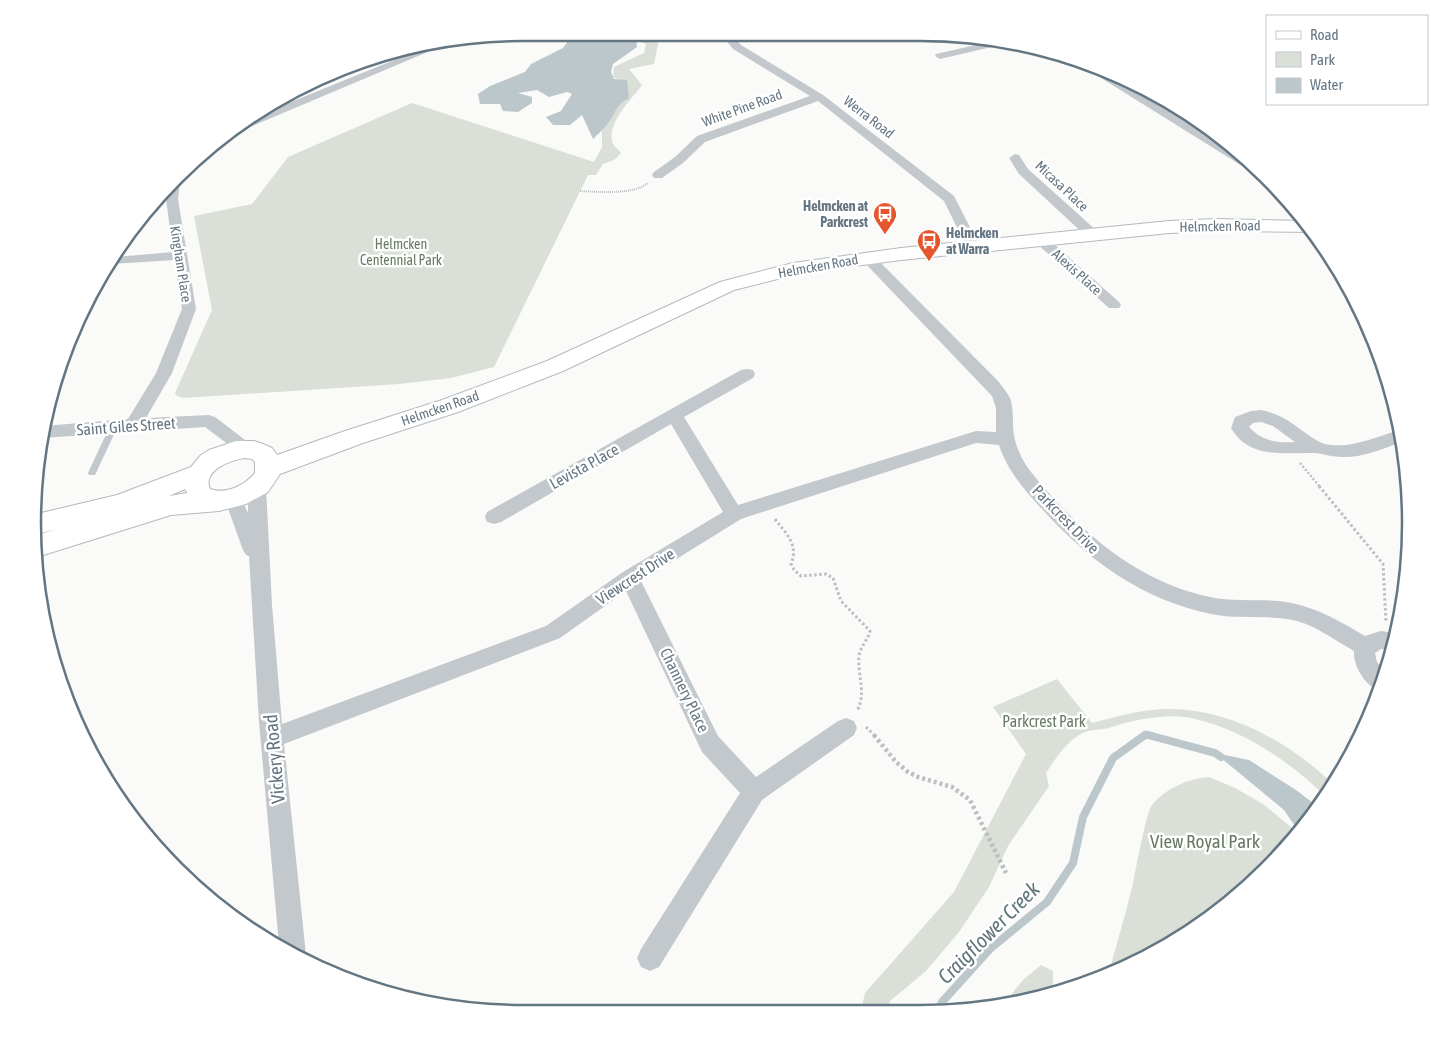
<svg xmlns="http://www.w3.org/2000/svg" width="1443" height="1046" font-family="'Asap Condensed',sans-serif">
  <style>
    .green { fill: #dadfd7 }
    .water { fill: #bbc7cb }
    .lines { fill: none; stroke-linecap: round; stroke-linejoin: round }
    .stream-far1 { stroke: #bbc7cb; stroke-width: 7 }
    .stream { stroke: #bbc7cb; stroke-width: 8 }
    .secondary-casing { stroke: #b3babf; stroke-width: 2 }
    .path-far3 { stroke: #bbbfc2; stroke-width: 2; stroke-dasharray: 1 1; stroke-linecap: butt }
    .path-far2 { stroke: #bbbfc2; stroke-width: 2.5; stroke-dasharray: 2 2; stroke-linecap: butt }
    .path-far1 { stroke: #bbbfc2; stroke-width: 3; stroke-dasharray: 2.5 2.5; stroke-linecap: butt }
    .path { stroke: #bbbfc2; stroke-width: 4.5; stroke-dasharray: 3 3; stroke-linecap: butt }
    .service { fill: #c3c8cc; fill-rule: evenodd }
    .minor { fill: #c3c8cc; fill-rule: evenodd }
    .secondary { fill: #fff; fill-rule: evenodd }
    .labels { text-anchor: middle; stroke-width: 5; stroke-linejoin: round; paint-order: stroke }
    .far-street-label { font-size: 14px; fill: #657683; stroke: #fff }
    .far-poi-label { font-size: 14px; font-weight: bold; fill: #657683; stroke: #fff; text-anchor: end }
    .far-park-label { font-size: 14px; fill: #687a64; stroke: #fff }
    .street-label { font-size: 16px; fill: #657683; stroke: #fff }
    .park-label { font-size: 16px; fill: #687a64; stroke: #fff }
    .near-street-label { font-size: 19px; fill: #657683; stroke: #fff }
    .near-park-label { font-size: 19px; fill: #687a64; stroke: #fff }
    .near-water-label { font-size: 21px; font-style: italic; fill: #60757c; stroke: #fff }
    .rim { fill: none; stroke: #657683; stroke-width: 2.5 }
  </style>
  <rect width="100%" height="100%" fill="#fafaf8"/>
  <path class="green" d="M649,33H660L654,64L629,69L642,85C632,99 605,124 613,144C615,147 619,150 621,153L614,160L603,164L596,175H588L494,367L451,378L399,384L183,398L177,396L175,393L212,310L194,216L252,204L288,157L412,103L594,162L602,147V130L621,80L613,77L614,67L644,53L646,44L637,40L647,35Z
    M1057,679L1092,723C1115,717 1139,710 1163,709C1227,707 1288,741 1333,784L1325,796C1288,760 1242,729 1191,718C1169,713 1132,720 1112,727C1103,730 1094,729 1085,732C1069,738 1055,759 1046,773L1049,786L1008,846L989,887L959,932L926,971L890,1001L888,1010H861L865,993L954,892L1026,754L993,707Z
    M1209,777L1235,788L1263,804L1298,833L1289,846L1219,912L1108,976C1116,945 1126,914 1133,883C1136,870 1146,812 1152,805C1166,788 1187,779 1209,777Z
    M1041,965L1053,971V991L1003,1004L1024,979Z"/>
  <path class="water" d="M581,33H639L636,36L637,47L613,64L611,72L614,79L627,80L629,98C614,106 617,112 608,123C604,129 598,134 593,139L582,115L570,125H553L546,117L561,111L572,94L567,92L549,97L537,90L518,93L532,97V103L518,112L503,111L500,104H480L478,94L490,86L525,72L531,64L563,48L571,37Z
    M1215,753L1249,760L1296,790L1317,806L1299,832L1284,810Z"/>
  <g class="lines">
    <path class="stream-far1" d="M1144,736L1146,734L1153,736"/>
    <path class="stream" d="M1148,735L1215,753L1221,757
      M938,1010L942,1002L990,949L1047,902L1073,863L1083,817L1113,758L1145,735"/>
    <g class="secondary-casing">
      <path id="secondary" d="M1216,219L1306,221L1314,232L1216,231L1169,233L901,260L801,273L734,290L563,371L458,412L363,443L280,474L268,492L246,504L219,511L171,515L37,557V535L57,529L37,534V514L117,495L191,467L201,455L209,450L236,441H254L263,444L272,448L277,455L345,431L442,400L547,361L720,282L793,263L901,248L1169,221ZM245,458L252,459L255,462V473C245,485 226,495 210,489C202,470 231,460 245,458ZM185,489L187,493L169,496Z"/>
    </g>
    <path class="path-far3" d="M580,191C599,192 633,195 648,183"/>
    <path class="path-far2" d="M1300,463L1320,487"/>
    <path class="path-far1" d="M1319,486L1383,564L1386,622
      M775,519C786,534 799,544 791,564L794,570L801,576L826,574L833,578L841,601L870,631C868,640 860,647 859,656C857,676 867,692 857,711
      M866,727L875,736"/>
    <path class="path" d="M874,735L896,762L908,772L918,777L952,787L970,800L1006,873"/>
    <path class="service" d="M114,423L118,426L96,473L95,475H89L88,473L110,426Z"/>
    <path class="minor" d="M720,33H730L741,45L823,95L954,196L980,247L978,250H968L944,201L818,101L705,142L683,163L662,178H654L652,175L654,172L675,157L697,136L810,96L733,49Z
      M989,42L1001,43L1000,45L940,59L935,56L936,54Z
      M449,43L238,132L231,133L242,122L431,45Z
      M1077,59L1097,66L1248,159L1262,174H1255L1077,63Z
      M1015,154L1019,155L1028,169L1097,231L1099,234L1097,237H1087L1019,174L1009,158Z
      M178,179L180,182L178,199L196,309L172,373L146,418L209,415L215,417L253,446L256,450L253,454L247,456L241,454L205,427L42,438L44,426L128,419L156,373L182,309L174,260L111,264L116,257L173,252L166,199L167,188Z
      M1041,236L1046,237L1119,302L1121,305L1119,308H1109L1036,243L1034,240Z
      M868,254L873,255L999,382C1003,388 1009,394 1011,401C1013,409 1013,419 1013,427C1014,444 1021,459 1031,472C1077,529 1136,582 1210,597C1233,602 1256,599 1278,601C1311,604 1338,620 1365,636L1381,631L1396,633L1392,650L1381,649L1375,653L1377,662L1386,673L1380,691C1365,686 1353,666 1354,651C1336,641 1318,627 1297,621C1269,614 1239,620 1211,614C1143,600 1089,561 1043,510C1025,491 1007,470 999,445L976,443L741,519L641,581L718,736L756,777L838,721L846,718L854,721L857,728L854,735L762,800L659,967L650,971L641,967L637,958L641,949L740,793L702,752L626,591L560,638L284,744L306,955L304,961L279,945L259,722L249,556L246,555L243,550L225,500L228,495L234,493L240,495L248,513V488L251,483L257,481L263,483L266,488L272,605L282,724L546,626L623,572L723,512L671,424L501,522L494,524L487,522L485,517L487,512L741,370L747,369L753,370L755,374L753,378L684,417L738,505L976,431L996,432V408L992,396L863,261L861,258L863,255Z
      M1261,410C1286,415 1295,427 1316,440C1338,454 1377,437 1399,430L1401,442C1383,449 1361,458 1342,457C1333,457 1324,454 1315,453C1284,452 1250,460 1231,428L1235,417L1251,411ZM1261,422L1273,426L1295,442C1276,443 1262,441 1249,427L1253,423Z"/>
    <use href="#secondary" class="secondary"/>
  </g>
  <defs>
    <g id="bus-pin" transform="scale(1.25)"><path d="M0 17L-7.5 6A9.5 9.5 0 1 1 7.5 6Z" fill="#e4572e" stroke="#fff"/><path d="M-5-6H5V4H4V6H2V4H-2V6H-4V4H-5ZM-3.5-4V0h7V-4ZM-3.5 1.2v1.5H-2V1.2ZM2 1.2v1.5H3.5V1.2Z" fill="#fff"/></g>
  </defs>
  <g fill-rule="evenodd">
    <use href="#bus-pin" x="885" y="214"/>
    <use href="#bus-pin" x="929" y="241"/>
  </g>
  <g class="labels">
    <g class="far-street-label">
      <text transform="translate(742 108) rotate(-20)" y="5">White Pine Road</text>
      <text transform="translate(869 117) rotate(38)" y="5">Werra Road</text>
      <text transform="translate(1062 186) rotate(43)" y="5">Micasa Place</text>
      <text transform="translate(1220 226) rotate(-1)" y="5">Helmcken Road</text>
      <text transform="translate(181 264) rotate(81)" y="5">Kingham Place</text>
      <text transform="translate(818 266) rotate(-10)" y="5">Helmcken Road</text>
      <text transform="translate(1077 272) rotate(42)" y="5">Alexis Place</text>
      <text transform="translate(440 408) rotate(-19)" y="5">Helmcken Road</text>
    </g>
    <g class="far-poi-label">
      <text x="868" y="211">Helmcken at<tspan x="868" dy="16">Parkcrest</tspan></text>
      <text x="946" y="238" text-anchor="start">Helmcken<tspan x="946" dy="16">at Warra</tspan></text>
    </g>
    <g class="far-park-label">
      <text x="401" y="249">Helmcken<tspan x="401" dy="16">Centennial Park</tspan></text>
    </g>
    <g class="street-label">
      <text transform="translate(126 426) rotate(-4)" y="6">Saint Giles Street</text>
      <text transform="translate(584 466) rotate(-29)" y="6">Levista Place</text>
      <text transform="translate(1066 519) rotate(46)" y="6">Parkcrest Drive</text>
      <text transform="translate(635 576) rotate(-33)" y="6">Viewcrest Drive</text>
      <text transform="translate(685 690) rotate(64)" y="6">Channery Place</text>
    </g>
    <g class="park-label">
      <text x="1044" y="727">Parkcrest Park</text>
    </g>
    <g class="near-street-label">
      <text transform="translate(274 759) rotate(-95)" y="7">Vickery Road</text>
    </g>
    <g class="near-park-label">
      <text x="1205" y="848">View Royal Park</text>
    </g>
    <g class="near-water-label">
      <text transform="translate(989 933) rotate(-45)" y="7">Craigflower Creek</text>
    </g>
  </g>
  <path d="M0 0H1443V1046H0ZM523 41H920A482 482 0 0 1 1402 523V523A482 482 0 0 1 920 1005H523A482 482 0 0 1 41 523V523A482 482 0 0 1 523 41Z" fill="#fff" fill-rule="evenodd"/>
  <path class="rim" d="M523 41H920A482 482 0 0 1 1402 523V523A482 482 0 0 1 920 1005H523A482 482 0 0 1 41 523V523A482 482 0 0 1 523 41Z"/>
  <rect x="1266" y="15" width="162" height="90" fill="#ffffff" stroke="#c1c8cd"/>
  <rect x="1276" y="31" width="25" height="8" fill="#ffffff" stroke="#c1c8cd"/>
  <text x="1310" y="40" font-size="15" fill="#657683">Road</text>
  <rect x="1276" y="52" width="25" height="15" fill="#dadfd7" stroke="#c1c8cd"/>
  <text x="1310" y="65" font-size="15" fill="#657683">Park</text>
  <rect x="1276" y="78" width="25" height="15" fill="#bbc7cb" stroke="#c1c8cd"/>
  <text x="1310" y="90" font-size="15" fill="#657683">Water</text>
</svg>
